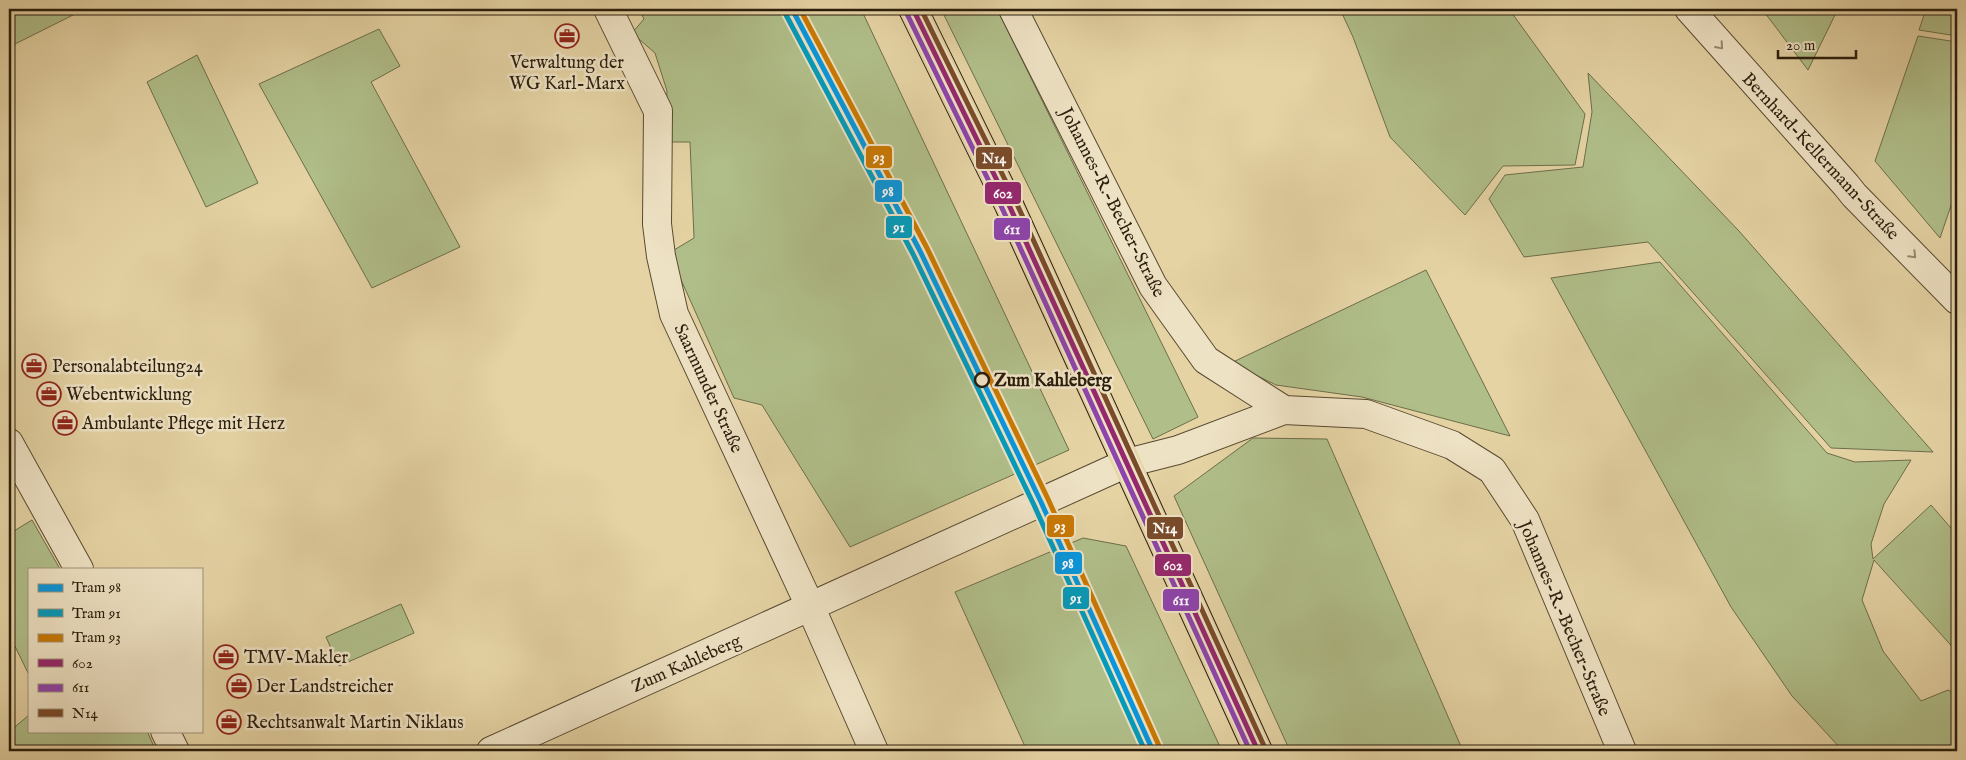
<svg xmlns="http://www.w3.org/2000/svg" width="1966" height="760" font-family="'IM FELL English',serif">
  <style>
    .green { fill: #b0be89; stroke: #6d6e4a }
    .lines { fill: none; stroke-linecap: round; stroke-linejoin: round }
    .minor-casing { stroke: #594a32; stroke-width: 30 }
    .major-casing { stroke: #2a1d0c; stroke-width: 30 }
    .minor { stroke: #eee2c4; stroke-width: 28 }
    .major { stroke: #e5d3a4; stroke-width: 28 }
    .bus-1-casing { stroke: #eee2c4; stroke-width: 9 }
    .bus-2-casing { stroke: #eee2c4; stroke-width: 9 }
    .bus-3-casing { stroke: #eee2c4; stroke-width: 9 }
    .bus-1 { stroke: #95276e; stroke-width: 5 }
    .bus-2 { stroke: #8e44ad; stroke-width: 5 }
    .bus-3 { stroke: #7a4b2a; stroke-width: 5 }
    .tram-1-casing { stroke: #eee2c4; stroke-width: 9 }
    .tram-2-casing { stroke: #eee2c4; stroke-width: 9 }
    .tram-3-casing { stroke: #eee2c4; stroke-width: 9 }
    .tram-1 { stroke: #0896dd; stroke-width: 5 }
    .tram-2 { stroke: #049bbb; stroke-width: 5 }
    .tram-3 { stroke: #c97903; stroke-width: 5 }
    .oneway { stroke: #968971 }
    .stop-dot { fill: #eee2c4; stroke: #2a1d0c; stroke-width: 2.5 }
    .labels { text-anchor: middle; stroke-width: 5; stroke-linejoin: round; paint-order: stroke }
    .poi-label { font-size: 18px; fill: #2a1d0c; stroke: #eee2c4; text-anchor: start }
    .street-label { font-size: 18px; fill: #2a1d0c; stroke: #eee2c4 }
    .stop-label { font-size: 18px; font-weight: bold; fill: #2a1d0c; stroke: #eee2c4; text-anchor: start }
    .line-badge { stroke: #eee2c4; stroke-width: 2 }
    .badge-label { font-size: 14px; text-anchor: middle; font-weight: bold; fill: #fff }
  </style>
  <rect width="100%" height="100%" fill="#e5d3a4"/>
  <filter id="stains"><feTurbulence type="fractalNoise" baseFrequency=".004" numOctaves="4"/><feColorMatrix values="0 0 0 0 .2 0 0 0 0 .09 0 0 0 0 .02 0 0 0 .5 -.17"/></filter>
  <radialGradient id="worn" r=".72"><stop offset=".6" stop-color="#630" stop-opacity="0"/><stop offset="1" stop-color="#630" stop-opacity=".3"/></radialGradient>
  <path class="green" d="M9,9H85L9,47Z
    M639,9H861L1069,450L850,547L762,405L734,398L669,253L694,238L690,142H665L667,91L655,53L632,33L644,19Z
    M941,9H997L1198,417L1153,439Z
    M1340,9H1509L1585,114L1575,165L1503,166L1465,215L1390,137L1353,37Z
    M1762,9H1833L1835,15L1808,70Z
    M1926,9H1957V36L1919,30Z
    M379,29L400,66L371,82L460,247L372,288L259,84Z
    M1918,36L1957,42V188L1940,238L1875,161Z
    M197,55L258,183L206,207L147,82Z
    M1588,73L1739,231L1933,452L1831,448L1648,242L1524,257L1489,199L1505,175L1583,167L1592,112Z
    M1660,262L1827,453L1855,462L1911,460L1884,504L1871,544L1873,559L1931,505L1957,535V652L1874,560L1862,600L1883,651L1921,701L1948,690L1957,695V751H1843L1792,696L1731,607L1551,278Z
    M1426,270L1510,436L1362,397L1276,385L1231,363Z
    M1253,438L1327,439L1463,751H1290L1174,496Z
    M32,520L60,569H29V675L9,634V534Z
    M1083,538L1126,546L1222,751H1027L955,592Z
    M401,604L414,633L339,666L326,637Z
    M29,715V731H147L156,751H9V732Z"/>
  <g class="lines">
    <g class="minor-casing">
      <path id="minor" d="M608,9L658,111L657,224L661,256L674,314L810,606L874,751
        M1013,9L1153,286L1206,360L1284,410L1366,414L1452,445L1492,470L1525,520L1622,751
        M1689,9L1846,185L1854,195L1957,300
        M9,443L79,569
        M165,731L175,751
        M491,751L1127,463L1178,450L1284,410"/>
    </g>
    <g class="major-casing">
      <path id="major" d="M913,9L1009,205L1258,751"/>
    </g>
    <use href="#minor" class="minor"/>
    <use href="#major" class="major"/>
    <g class="bus-1-casing">
      <path id="bus-1" d="M913,9L1009,205L1258,751"/>
    </g>
    <g class="bus-2-casing">
      <path id="bus-2" d="M906,12L1002,208L1250,751"/>
    </g>
    <g class="bus-3-casing">
      <path id="bus-3" d="M921,9L1016,202L1265,748"/>
    </g>
    <use href="#bus-1" class="bus-1"/>
    <use href="#bus-2" class="bus-2"/>
    <use href="#bus-3" class="bus-3"/>
    <g class="tram-1-casing">
      <path id="tram-1" d="M792,9L920,251L1041,502L1153,751"/>
    </g>
    <g class="tram-2-casing">
      <path id="tram-2" d="M785,13L913,254L1034,505L1145,751"/>
    </g>
    <g class="tram-3-casing">
      <path id="tram-3" d="M800,9L927,248L1048,499L1160,748"/>
    </g>
    <use href="#tram-1" class="tram-1"/>
    <use href="#tram-2" class="tram-2"/>
    <use href="#tram-3" class="tram-3"/>
  </g>
  <defs><path id="oneway-chevron" d="M-2-3.5L2.5 0L-2 3.5" fill="none" stroke-width="1.6" stroke-linecap="round" stroke-linejoin="round" transform="scale(1.25)"/></defs>
  <g class="oneway">
    <use href="#oneway-chevron" transform="translate(1720 46) rotate(49)"/>
    <use href="#oneway-chevron" transform="translate(1913 255) rotate(45)"/>
  </g>
  <defs>
    <g id="office-ring" transform="scale(1.25)"><circle r="9.5" fill="#eee2c4" stroke="#8f2418" stroke-width="1.5"/><path d="M-6-3h4V-5.5h4V-3h4V5H-6ZM-1-4.5V-3h2v-1.5ZM-6 0V1H6V0Z" fill="#8f2418"/></g>
  </defs>
  <g fill-rule="evenodd">
    <use href="#office-ring" x="567" y="36"/>
    <use href="#office-ring" x="34" y="366"/>
    <use href="#office-ring" x="49" y="394"/>
    <use href="#office-ring" x="65" y="423"/>
    <use href="#office-ring" x="226" y="657"/>
    <use href="#office-ring" x="239" y="686"/>
    <use href="#office-ring" x="229" y="722"/>
  </g>
  <circle class="stop-dot" cx="982" cy="380" r="7"/>
  <g class="labels">
    <g class="poi-label">
      <text x="567" y="68" text-anchor="middle">Verwaltung der<tspan x="567" dy="21">WG Karl-Marx</tspan></text>
      <text x="52" y="372">Personalabteilung24</text>
      <text x="66" y="400">Webentwicklung</text>
      <text x="82" y="429">Ambulante Pflege mit Herz</text>
      <text x="244" y="663">TMV-Makler</text>
      <text x="256" y="692">Der Landstreicher</text>
      <text x="246" y="728">Rechtsanwalt Martin Niklaus</text>
    </g>
    <g class="street-label">
      <text transform="translate(1821 156) rotate(47)" y="6">Bernhard-Kellermann-Straße</text>
      <text transform="translate(1113 202) rotate(63)" y="6">Johannes-R.-Becher-Straße</text>
      <text transform="translate(709 388) rotate(65)" y="6">Saarmunder Straße</text>
      <text transform="translate(1565 618) rotate(67)" y="6">Johannes-R.-Becher-Straße</text>
      <text transform="translate(686 663) rotate(-24)" y="6">Zum Kahleberg</text>
    </g>
    <g class="stop-label">
      <text x="994" y="386">Zum Kahleberg</text>
    </g>
  </g>
  <g class="line-badge">
    <rect x="865" y="145" width="28" height="24" rx="5" fill="#c97903"/>
    <rect x="975" y="146" width="38" height="24" rx="5" fill="#7a4b2a"/>
    <rect x="874" y="179" width="29" height="24" rx="5" fill="#0896dd"/>
    <rect x="984" y="181" width="38" height="24" rx="5" fill="#95276e"/>
    <rect x="885" y="215" width="28" height="24" rx="5" fill="#049bbb"/>
    <rect x="993" y="217" width="38" height="24" rx="5" fill="#8e44ad"/>
    <rect x="1046" y="514" width="29" height="24" rx="5" fill="#c97903"/>
    <rect x="1146" y="516" width="38" height="24" rx="5" fill="#7a4b2a"/>
    <rect x="1054" y="551" width="29" height="24" rx="5" fill="#0896dd"/>
    <rect x="1154" y="553" width="38" height="24" rx="5" fill="#95276e"/>
    <rect x="1062" y="586" width="28" height="24" rx="5" fill="#049bbb"/>
    <rect x="1162" y="588" width="38" height="24" rx="5" fill="#8e44ad"/>
  </g>
  <g class="badge-label">
    <text x="879" y="162">93</text>
    <text x="994" y="163">N14</text>
    <text x="888" y="196">98</text>
    <text x="1003" y="198">602</text>
    <text x="899" y="232">91</text>
    <text x="1012" y="234">611</text>
    <text x="1060" y="531">93</text>
    <text x="1165" y="533">N14</text>
    <text x="1068" y="568">98</text>
    <text x="1173" y="570">602</text>
    <text x="1076" y="603">91</text>
    <text x="1181" y="605">611</text>
  </g>
  <rect width="1966" height="760" fill="none" stroke="#e5d3a4" stroke-width="30"/>
  <rect x="10" y="10" width="1946" height="740" fill="none" stroke="#2a1d0c" stroke-width="2.5"/>
  <rect x="15" y="15" width="1936" height="730" fill="none" stroke="#2a1d0c"/>
  <rect x="28" y="568" width="175" height="165" fill="#eee2c4" stroke="#a0937a"/>
  <rect x="38" y="584" width="25" height="8" fill="#0896dd" stroke="#a0937a"/>
  <text x="72" y="592" font-size="15" fill="#2a1d0c">Tram 98</text>
  <rect x="38" y="609" width="25" height="8" fill="#049bbb" stroke="#a0937a"/>
  <text x="72" y="618" font-size="15" fill="#2a1d0c">Tram 91</text>
  <rect x="38" y="634" width="25" height="8" fill="#c97903" stroke="#a0937a"/>
  <text x="72" y="642" font-size="15" fill="#2a1d0c">Tram 93</text>
  <rect x="38" y="659" width="25" height="8" fill="#95276e" stroke="#a0937a"/>
  <text x="72" y="668" font-size="15" fill="#2a1d0c">602</text>
  <rect x="38" y="684" width="25" height="8" fill="#8e44ad" stroke="#a0937a"/>
  <text x="72" y="692" font-size="15" fill="#2a1d0c">611</text>
  <rect x="38" y="709" width="25" height="8" fill="#7a4b2a" stroke="#a0937a"/>
  <text x="72" y="718" font-size="15" fill="#2a1d0c">N14</text>
  <path d="M1778 50v8h78v-8" fill="none" stroke="#2a1d0c" stroke-width="2.5"/>
  <text x="1786" y="50" font-size="15" fill="#2a1d0c" stroke="#eee2c4" stroke-width="4" paint-order="stroke">20 m</text>
  <rect width="100%" height="100%" filter="url(#stains)"/>
  <rect width="100%" height="100%" fill="url(#worn)"/>
</svg>
